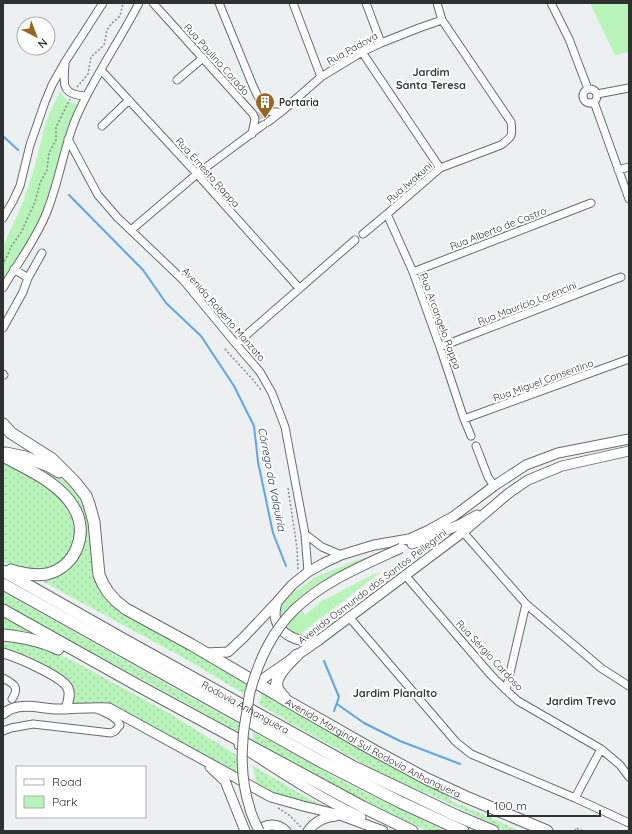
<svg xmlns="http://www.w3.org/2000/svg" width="632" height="834" font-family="Quicksand,sans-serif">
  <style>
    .grass { fill: url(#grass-dots) }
    .green { fill: #b8f3ba }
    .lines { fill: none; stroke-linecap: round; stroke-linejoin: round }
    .stream { stroke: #5fa5ed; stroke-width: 2 }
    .minor-tunnel { stroke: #c6caca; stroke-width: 7; stroke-dasharray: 7 3.5; stroke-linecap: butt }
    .minor-casing { stroke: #686c6d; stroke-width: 9 }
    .major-casing { stroke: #686c6d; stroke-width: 11 }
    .highway-casing { stroke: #686c6d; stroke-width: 13 }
    .path { stroke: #888b8b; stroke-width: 1.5; stroke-dasharray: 2 2; stroke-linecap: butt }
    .minor { stroke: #fff; stroke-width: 7 }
    .major { stroke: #fff; stroke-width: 9 }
    .highway { stroke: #fff; stroke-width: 11 }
    .major-bridge-casing { stroke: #686c6d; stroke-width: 11; stroke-linecap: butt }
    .major-bridge { stroke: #fff; stroke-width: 9 }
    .labels { text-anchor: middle; stroke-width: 4; stroke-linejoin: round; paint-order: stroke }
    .street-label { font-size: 10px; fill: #2f3131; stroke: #fff }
    .poi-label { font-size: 10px; font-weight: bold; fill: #2f3131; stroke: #fff; text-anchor: start }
    .neighbourhood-label { font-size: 11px; font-weight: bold; fill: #363a3a; stroke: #fff }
    .water-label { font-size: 11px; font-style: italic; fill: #14304d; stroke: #fff }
  </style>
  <defs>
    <pattern id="grass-dots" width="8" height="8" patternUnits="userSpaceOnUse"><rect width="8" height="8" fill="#b8f3ba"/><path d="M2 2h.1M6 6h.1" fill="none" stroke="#9ed1a0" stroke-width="1.8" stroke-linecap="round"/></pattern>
  </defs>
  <rect width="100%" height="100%" fill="#ecf0f0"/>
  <path class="grass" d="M24,461L52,472L71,486L79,497L85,506L88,518L93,561L127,613L218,667L248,686L246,695L184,658L42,581C72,573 87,555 85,523Z
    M3,462L42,482L67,503L75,521L76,540L68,554L55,567L39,571L12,566L3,562Z
    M3,592L240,725L239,732L82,647L3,603Z
    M3,617L28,631L29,629L38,634L37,636L3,632Z
    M3,642L26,644L38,647L51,651L79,664L172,715L238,756L240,774L111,706L72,705L74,699L73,692L3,649Z
    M262,692L448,795L450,800L520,831H505L497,826L429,794L406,785L375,770L287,721L259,704Z
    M254,732L344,782L445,831H427L343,790L299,767L253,740Z
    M253,766L309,799L337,811L275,795L257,786Z"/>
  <path class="green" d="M590,3H629V52L615,55Z
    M60,91C65,100 71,105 81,104L45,214L3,285V246L22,205L34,169L45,125L50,112Z
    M376,554L314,586L295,601L305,615L322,601L370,576L381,572L300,634C286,631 281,624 278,610L289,596L314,578L354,561Z"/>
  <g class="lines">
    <path class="stream" d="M3,136L18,150
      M69,195L143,270L166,303L201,336L234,386L254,426L258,462L273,533L286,566
      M324,661L339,697L334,711
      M337,704L364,723L400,741L460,764"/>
    <path class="minor-tunnel" d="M259,116L265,113"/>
    <g class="minor-casing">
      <path id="minor" d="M153,3L253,114L255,119L252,134
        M219,3L253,86L262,105L268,111L273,112H281L321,77L362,52L381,43L419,28L442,20
        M293,3L321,77
        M366,3L381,43
        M551,3L569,39L588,89
        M362,52L440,168
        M65,65C63,85 62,95 86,96
        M101,70L197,174L299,288
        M177,80L203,58
        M583 96a7 7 0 1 1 14 0a7 7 0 1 1-14 0Z
        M597,94L629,88
        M594,102L629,199
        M268,122L281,112
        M102,126L129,100
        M68,139L98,195L117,217L183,280L236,344L260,372L272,393L285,427L305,534L308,572
        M618,170L629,167
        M387,214L413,272L440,347L464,419L471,436
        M3,218L13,201L20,186L30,145L45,102L52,85L65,62L103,3
        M131,230L197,174L263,125
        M363,234L387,214L440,168L501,145C512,137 513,136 511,122L442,20L437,3
        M14,269L28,278
        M413,272L591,203
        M3,288C17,264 35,241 46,214C59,183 63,149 76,118C93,78 119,42 139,3
        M3,328L23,292L28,278L42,253
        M236,344L355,240
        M440,347L621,277
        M3,374L4,375
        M464,419L629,359
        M476,446L488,477L494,486
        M463,532L526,604L601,668L629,686
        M305,534L322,547L341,555
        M405,575L490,674L506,690L518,701L601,749L620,765L629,777
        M349,617L456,742L471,754L575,798L629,823
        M3,678C14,684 20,687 12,699
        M506,690L526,604
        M3,731L11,728L33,724L111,733L115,731L120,725C116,716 105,713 97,709
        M575,798L601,749"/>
    </g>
    <g class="major-casing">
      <path id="major" d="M412,544L459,525L477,515
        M277,602C276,606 275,611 275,615C277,635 300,644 318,640
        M3,653C17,657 62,676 68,688C71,695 68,702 66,709
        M206,653L228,652L244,637L277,602L292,585L308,572L324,563L341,555L374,545L409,539L429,530L454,516L494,486L526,465L558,453L629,439
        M257,683L319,640L463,532L509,493L528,480L562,466L629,451
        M3,714C6,712 8,710 11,709C26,703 43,709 58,709C75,709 92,707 109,708L271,797L303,806L340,815L383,831
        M239,745C279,771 318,797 361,817
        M210,767L225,781L245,831
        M258,831C267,823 277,823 286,831
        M308,831C315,821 324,817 336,816"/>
    </g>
    <g class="highway-casing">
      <g id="highway">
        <path id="s1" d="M3,424L11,433L52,459L75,482L86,496L89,504L94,522L99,575L103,584L108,592L116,601L126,609L192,645L289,702L375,751L427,779L466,797L547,831"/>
        <path d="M6,453L25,457L49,466L59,472"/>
        <path d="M3,456C27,469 60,483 74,508C89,533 76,567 47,574C34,576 23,574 11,570"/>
        <path id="s2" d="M3,571L121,638L352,766L457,816L493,831"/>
        <path d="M3,584L320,761L400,802L463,831"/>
        <path d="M3,610L137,685L363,807L412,831"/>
        <path d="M3,635C22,637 41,640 58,649"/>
        <path d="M284,697C281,694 278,691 277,687C274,676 290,662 297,655"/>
      </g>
    </g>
    <path class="path" d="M77,87L88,74L91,57L104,45L107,30L111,24L120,16L123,3
      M3,265L11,247L22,231L24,226L35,202L40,183L47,170L49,153L56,140V127L70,99
      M225,349L254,381L261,390
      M288,488L297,548L298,570
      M278,808L289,815L301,827
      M575,831L576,828L584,831"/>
    <use href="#minor" class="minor"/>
    <use href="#major" class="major"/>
    <use href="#highway" class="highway"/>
    <g class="major-bridge-casing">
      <path id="major-bridge" d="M259,831C256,824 252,817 250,809C243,787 241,762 243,740C243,732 245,724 246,716C248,708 248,700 250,692C258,662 272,632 294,610C324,581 364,565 401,548"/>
    </g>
    <use href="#major-bridge" class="major-bridge"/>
  </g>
  <defs>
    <g id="building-pin" transform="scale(1)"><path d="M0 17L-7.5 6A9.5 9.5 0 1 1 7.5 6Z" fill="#9c6421" stroke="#fff"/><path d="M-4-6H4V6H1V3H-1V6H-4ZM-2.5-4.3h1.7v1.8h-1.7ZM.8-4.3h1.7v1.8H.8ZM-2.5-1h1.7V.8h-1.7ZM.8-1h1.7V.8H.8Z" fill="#fff"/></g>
  </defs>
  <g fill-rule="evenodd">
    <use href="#building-pin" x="265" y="102"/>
  </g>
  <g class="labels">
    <g class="street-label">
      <text transform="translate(352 48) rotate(-29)" y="4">Rua Padova</text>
      <text transform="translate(217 59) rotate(48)" y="4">Rua Paulino Corado</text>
      <text transform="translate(208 172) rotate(48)" y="4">Rua Ernesto Rappa</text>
      <text transform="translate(409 182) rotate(-41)" y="4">Rua Iwakuni</text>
      <text transform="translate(498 228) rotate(-21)" y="4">Rua Alberto de Castro</text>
      <text transform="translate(527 303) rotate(-21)" y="4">Rua Maurício Lorencini</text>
      <text transform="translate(224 314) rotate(49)" y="4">Avenida Roberto Manzato</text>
      <text transform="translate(441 321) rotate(70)" y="4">Rua Arcangelo Rappa</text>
      <text transform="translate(543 380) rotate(-20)" y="4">Rua Miguel Consentino</text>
      <text transform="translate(372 586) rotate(-37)" y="4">Avenida Osmundo dos Santos Pellegrini</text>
      <text transform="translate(490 655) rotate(47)" y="4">Rua Sérgio Cardoso</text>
      <text dy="4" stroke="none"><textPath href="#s2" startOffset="278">Rodovia Anhanguera</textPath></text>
      <text dy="4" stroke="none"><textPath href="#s1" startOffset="519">Avenida Marginal Sul Rodovia Anhanguera</textPath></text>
    </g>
    <g class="poi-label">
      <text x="279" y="106">Portaria</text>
    </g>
    <g class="neighbourhood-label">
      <text x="431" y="76">Jardim<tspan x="431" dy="13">Santa Teresa</tspan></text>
      <text x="395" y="697">Jardim Planalto</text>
      <text x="581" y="705">Jardim Trevo</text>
    </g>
    <g class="water-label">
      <text transform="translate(272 479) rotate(79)" y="4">Córrego da Valquiria</text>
    </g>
  </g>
  <rect width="632" height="834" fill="none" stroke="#2f3131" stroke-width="8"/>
  <rect x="16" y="766" width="130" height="52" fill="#ffffff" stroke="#acadad"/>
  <rect x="24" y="779" width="20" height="6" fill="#ffffff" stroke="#acadad"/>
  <text x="52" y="786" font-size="12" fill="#2f3131">Road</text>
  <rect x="24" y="796" width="20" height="12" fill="#b8f3ba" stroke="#acadad"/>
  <text x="52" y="806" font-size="12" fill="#2f3131">Park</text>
  <g transform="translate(36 36) rotate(138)"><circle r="19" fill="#ffffff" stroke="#acadad"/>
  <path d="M0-3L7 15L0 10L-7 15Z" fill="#9c6421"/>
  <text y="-6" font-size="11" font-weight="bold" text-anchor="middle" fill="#2f3131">N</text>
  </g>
  <path d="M488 810v6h112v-6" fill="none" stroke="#2f3131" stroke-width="2"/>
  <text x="494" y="810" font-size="12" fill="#2f3131" stroke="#ffffff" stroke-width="3" paint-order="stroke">100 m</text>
</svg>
